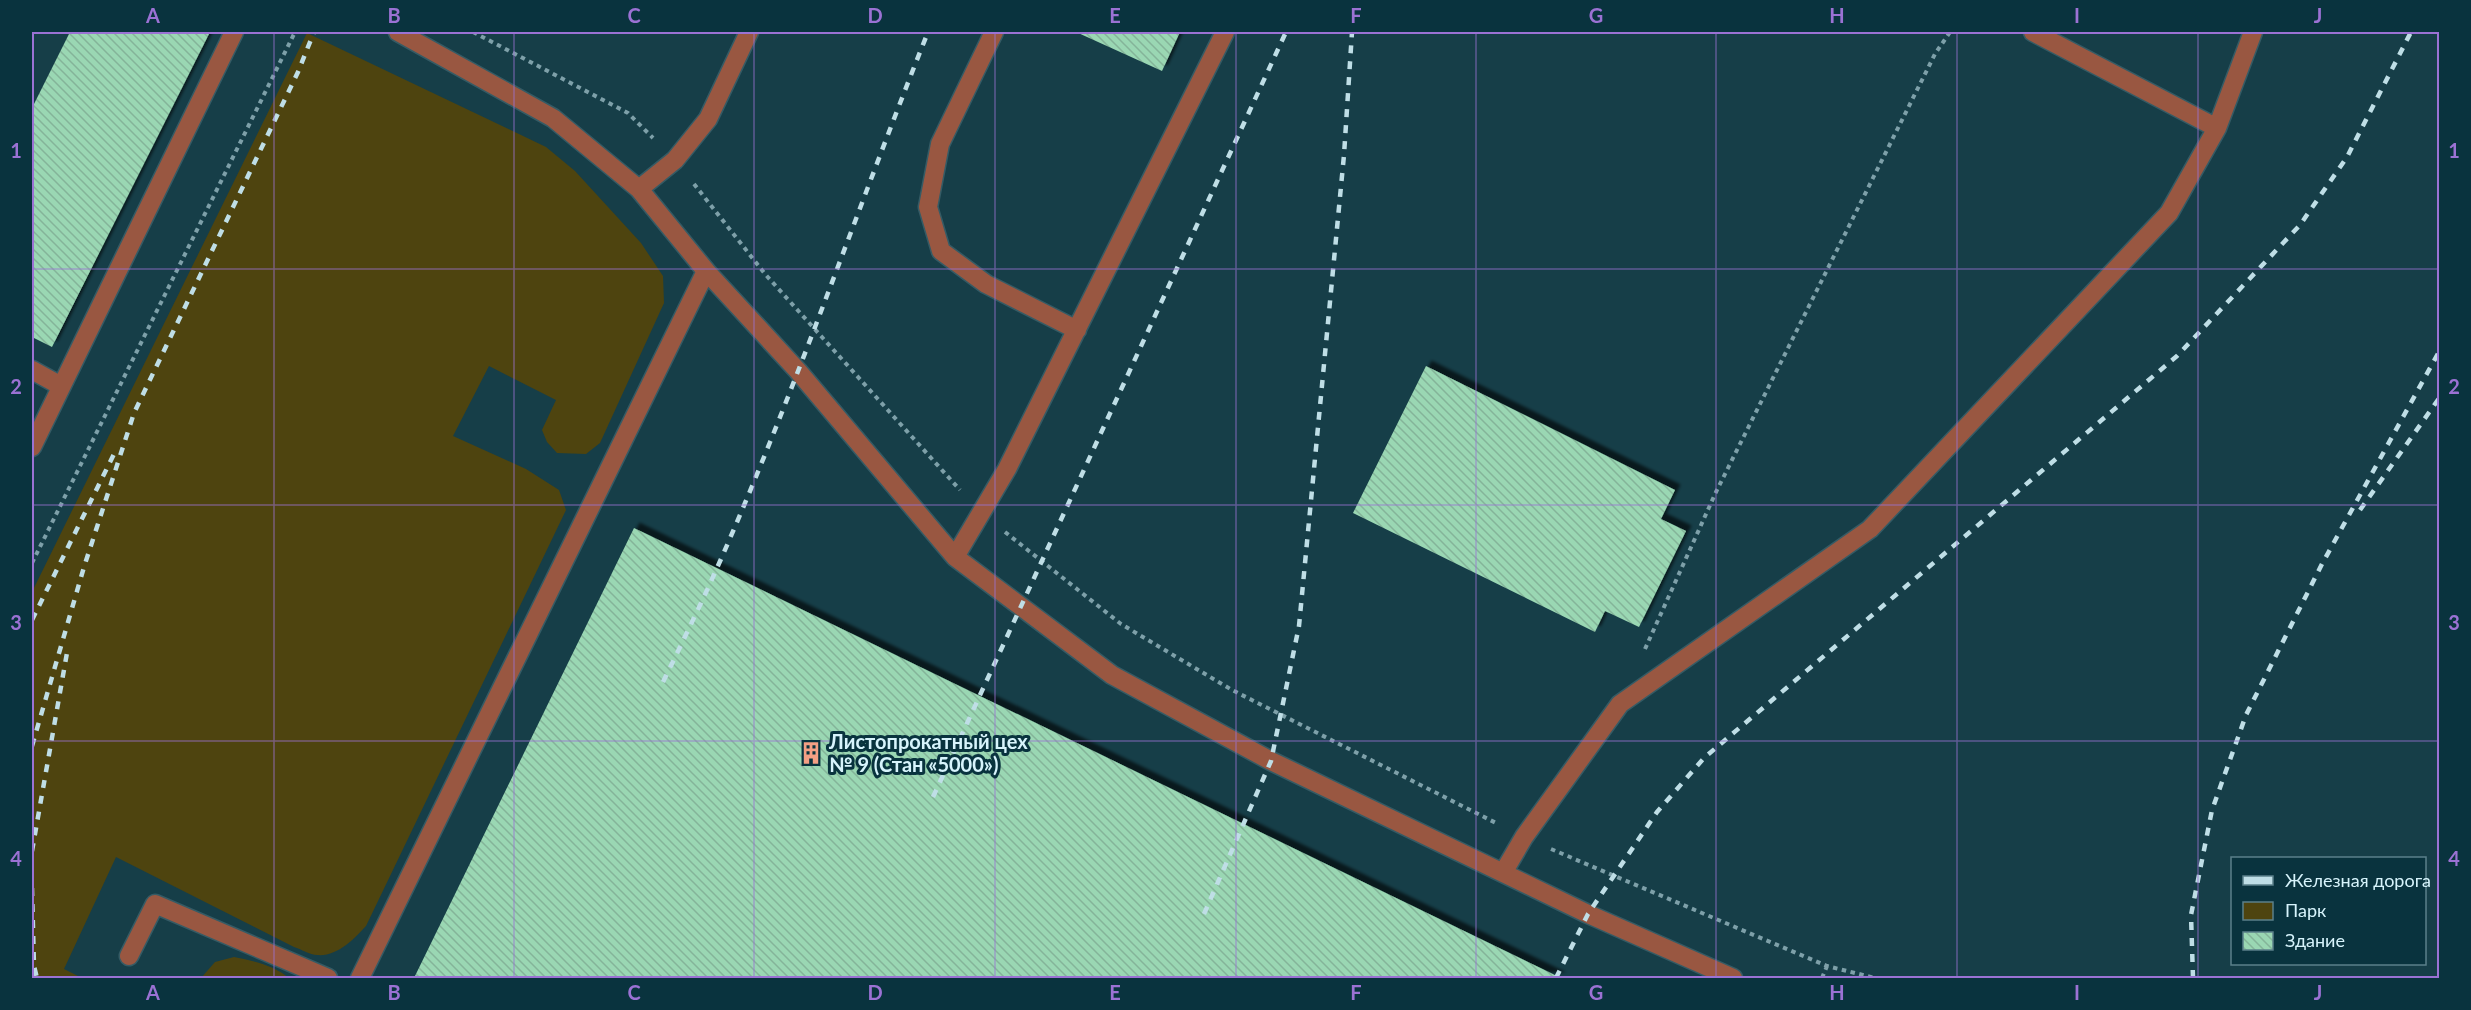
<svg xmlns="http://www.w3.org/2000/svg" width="2471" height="1010" font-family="Lato,sans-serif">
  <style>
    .green { fill: #4e440f }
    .building { fill: url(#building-back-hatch); filter: url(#shadow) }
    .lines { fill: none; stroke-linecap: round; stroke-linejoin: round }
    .lane-casing { stroke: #355b65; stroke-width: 21 }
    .path { stroke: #7ea0a9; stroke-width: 4; stroke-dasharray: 4.5 4.5; stroke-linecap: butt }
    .lane { stroke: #995741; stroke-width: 18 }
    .rail { stroke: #bfdee6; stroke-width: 4.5; stroke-dasharray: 8 8; stroke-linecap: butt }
    .grid { fill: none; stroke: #9b72d4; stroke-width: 1.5; stroke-opacity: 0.55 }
    .labels { text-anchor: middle; stroke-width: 6; stroke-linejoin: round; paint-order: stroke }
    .poi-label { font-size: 20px; font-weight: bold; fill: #d7f4fc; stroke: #09333e; text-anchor: start }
    .neatline { fill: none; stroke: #9b72d4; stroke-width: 2 }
    .grid-label { font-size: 20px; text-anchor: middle; font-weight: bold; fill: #9b72d4 }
  </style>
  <defs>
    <pattern id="building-back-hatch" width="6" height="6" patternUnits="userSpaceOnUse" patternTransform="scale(1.5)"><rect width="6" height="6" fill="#9ad7b3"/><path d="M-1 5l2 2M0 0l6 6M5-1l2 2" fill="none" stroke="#84b499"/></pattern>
    <filter id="shadow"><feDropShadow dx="5.5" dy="-5.5" stdDeviation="1.5" flood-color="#0009"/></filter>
  </defs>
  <rect width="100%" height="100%" fill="#163e48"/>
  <path class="green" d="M307,33L546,147L575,171L641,243L663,276L664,303L600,443L586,454L557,453L547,442L542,430L556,400L489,366L453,436L526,469L559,490L566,510L366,926C354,939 337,957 317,955C310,955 301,949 294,947L116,857L64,969L82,978H32V592Z
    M234,957C254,961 273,965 289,978H201L215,962Z"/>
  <path class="building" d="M70,32H210L52,347L32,337V108Z
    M1076,32H1180L1162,71Z
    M1426,366L1675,490L1661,519L1686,531L1639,627L1605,611L1595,632L1353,513Z
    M634,528L1561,978H414Z"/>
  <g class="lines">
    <g class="lane-casing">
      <path id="lane" d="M398,32L553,118L639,189L706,271
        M994,32L940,144L928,207L941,251L986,284L1077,330
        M2033,32L2217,128
        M639,189L675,160L708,119L749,32
        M32,370L61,386
        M32,447L234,32
        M955,557L1007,469L1225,32
        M1503,873L1524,837L1620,704L1870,529L2169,213L2217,128L2253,32
        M129,956L155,904L328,978
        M360,978L706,271L798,371L955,557L1112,675L1271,761L1588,914L1733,978"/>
    </g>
    <path class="path" d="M473,32L628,113L653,138
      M694,184L765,274L960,490
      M1005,532L1121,624L1232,690L1498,824
      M32,563L295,32
      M1645,649L1716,492L1935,54L1950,32
      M1551,849L1827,966L1875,978
      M1822,978L1827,966
      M2425,978H2440"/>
    <use href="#lane" class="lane"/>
    <path class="rail" d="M2360,510L2440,397
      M32,620L114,454
      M663,682C683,641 703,600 721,559C797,386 858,207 928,32
      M32,746L84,567L134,413L298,72L314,32
      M933,797L1286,32
      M32,851L68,647
      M32,888L34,966L37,978
      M1204,914L1271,761L1299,626L1344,155L1352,32
      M1556,978L1588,914L1657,812L1704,758L2177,356L2300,225L2347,157L2411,32
      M2193,978L2191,915L2212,810L2246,715L2322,564L2440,350"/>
  </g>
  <path class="grid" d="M274,32V978M514,32V978M754,32V978M995,32V978M1236,32V978M1476,32V978M1716,32V978M1957,32V978M2198,32V978M32,269H2440M32,505H2440M32,741H2440"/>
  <defs>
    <g id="building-bare" transform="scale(1.8)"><path d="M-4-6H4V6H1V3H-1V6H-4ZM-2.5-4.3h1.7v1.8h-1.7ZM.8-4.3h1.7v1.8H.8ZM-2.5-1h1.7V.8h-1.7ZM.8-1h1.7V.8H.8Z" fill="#f39f84" stroke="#09333e" stroke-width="2.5" paint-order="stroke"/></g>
  </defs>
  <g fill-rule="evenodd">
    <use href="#building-bare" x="811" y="753"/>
  </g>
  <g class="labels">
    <g class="poi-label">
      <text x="829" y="749">Листопрокатный цех<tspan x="829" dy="23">№ 9 (Стан «5000»)</tspan></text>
    </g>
  </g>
  <rect width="2471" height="1010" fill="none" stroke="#09333e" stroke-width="66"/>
  <rect x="2231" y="857" width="195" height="108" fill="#09333e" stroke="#5b808a" stroke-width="1.5"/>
  <rect x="2243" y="876" width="30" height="9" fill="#bfdee6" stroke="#5b808a" stroke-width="1.5"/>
  <text x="2285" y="887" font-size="18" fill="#d7f4fc">Железная дорога</text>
  <rect x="2243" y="902" width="30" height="18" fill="#4e440f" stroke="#5b808a" stroke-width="1.5"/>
  <text x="2285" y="917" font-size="18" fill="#d7f4fc">Парк</text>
  <rect x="2243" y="932" width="30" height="18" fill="url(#building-back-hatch)" stroke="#5b808a" stroke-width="1.5"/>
  <text x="2285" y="947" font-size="18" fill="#d7f4fc">Здание</text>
  <rect x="33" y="33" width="2405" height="944" class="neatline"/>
  <g class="grid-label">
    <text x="153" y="23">A</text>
    <text x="394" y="23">B</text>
    <text x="634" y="23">C</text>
    <text x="875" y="23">D</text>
    <text x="1115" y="23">E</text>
    <text x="1356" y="23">F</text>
    <text x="1596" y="23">G</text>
    <text x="1837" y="23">H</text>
    <text x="2077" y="23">I</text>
    <text x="2318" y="23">J</text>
    <text x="16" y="158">1</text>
    <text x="2454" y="158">1</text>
    <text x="16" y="394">2</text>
    <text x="2454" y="394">2</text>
    <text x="16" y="630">3</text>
    <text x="2454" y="630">3</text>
    <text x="16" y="866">4</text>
    <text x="2454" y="866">4</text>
    <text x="153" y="1000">A</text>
    <text x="394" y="1000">B</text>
    <text x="634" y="1000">C</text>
    <text x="875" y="1000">D</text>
    <text x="1115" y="1000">E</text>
    <text x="1356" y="1000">F</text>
    <text x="1596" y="1000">G</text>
    <text x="1837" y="1000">H</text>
    <text x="2077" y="1000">I</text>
    <text x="2318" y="1000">J</text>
  </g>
</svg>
